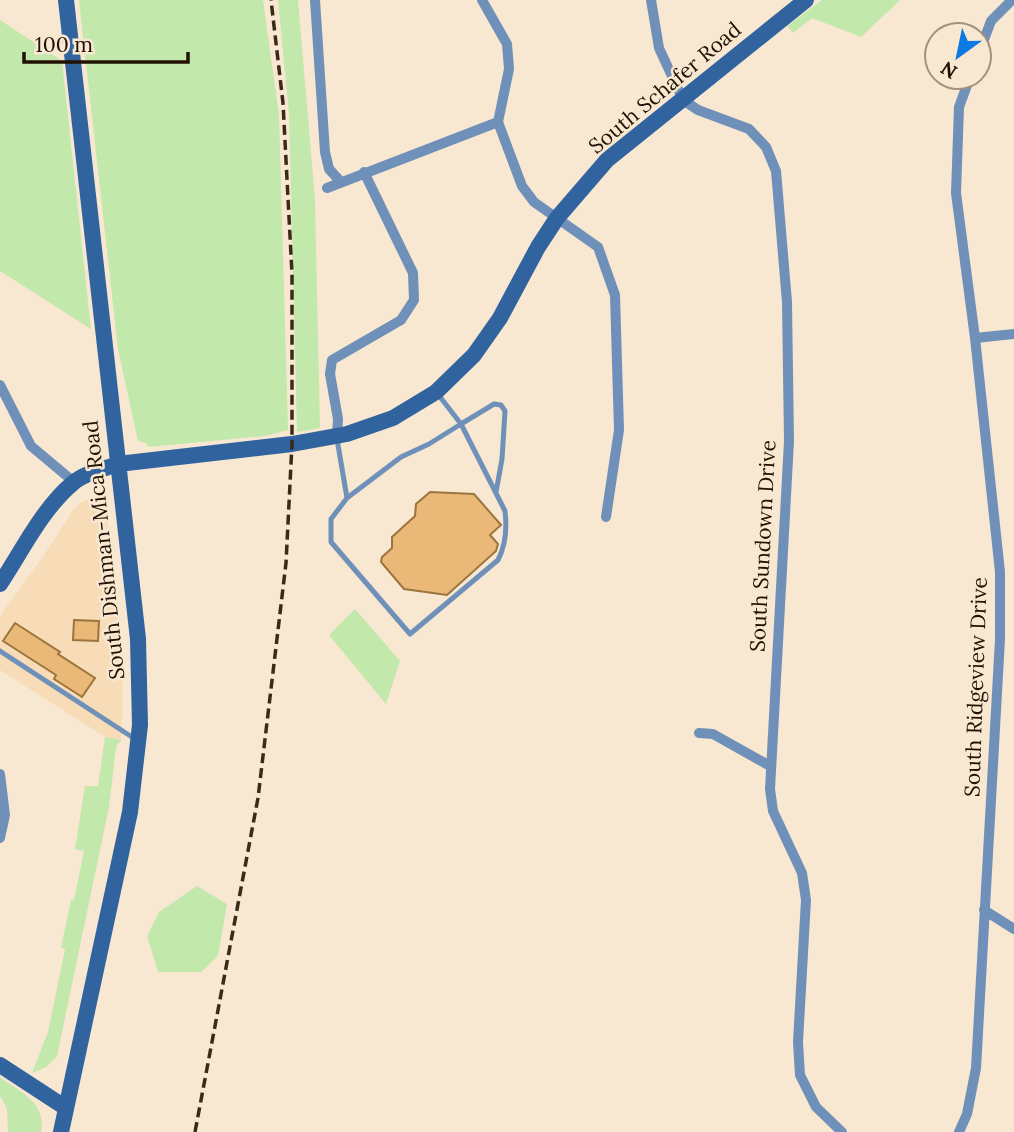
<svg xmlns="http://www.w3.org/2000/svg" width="1014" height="1132" font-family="Lora,serif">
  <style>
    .built { fill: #f8dcb7 }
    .green { fill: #c3e8ac }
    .building { fill: #eab978; stroke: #9b743e; stroke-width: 2 }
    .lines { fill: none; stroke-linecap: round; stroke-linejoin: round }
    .lane { stroke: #6f91b9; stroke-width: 5 }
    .street { stroke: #6f91b9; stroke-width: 10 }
    .secondary { stroke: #31649f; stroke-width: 16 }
    .rail { stroke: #3a2b19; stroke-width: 3.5; stroke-dasharray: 10 5; stroke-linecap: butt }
    .labels { text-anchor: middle; stroke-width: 5; stroke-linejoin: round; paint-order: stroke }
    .street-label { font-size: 21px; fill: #201100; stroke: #f8e7d1 }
  </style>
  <rect width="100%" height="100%" fill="#f8e7d1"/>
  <path class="built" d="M91,498L102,503L106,510L121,641L123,696L121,740L105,737L0,670V616L46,552L73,510L80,503Z"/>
  <path class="green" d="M79,0H263L279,115L288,430L265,436L149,447L146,443L138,441L118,349Z
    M278,0H298L315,200L320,428L297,432L289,114Z
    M822,0H900L861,37L812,18L793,33L787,26Z
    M0,20L62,61L91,329L0,271Z
    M355,609L400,661L386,704L329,635Z
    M105,737L121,740L116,747L109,807L57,1056L46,1067L32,1073L48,1032L65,949L61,948L71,900H74L84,851L75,849L85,786H98Z
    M197,886L227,904L218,956L201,972H158L147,936L159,912Z
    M0,1077C20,1092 47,1103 41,1132H8L7,1108L0,1096Z"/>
  <path class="building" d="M430,492L474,494L501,525L490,535L498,544L496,551L447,595L404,589L381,562L382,557L392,548V537L415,516L416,504Z
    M74,620L99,621L98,641L73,640Z
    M15,623L60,652L58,654L95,678L82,697L54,679L56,675L3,641Z"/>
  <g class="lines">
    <path class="lane" d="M337,439L347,498L401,457L429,444L461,424L437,393
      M347,498L331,519V542L410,634L498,560C506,545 507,528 505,511L461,424L494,404L501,405L505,411L502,459L496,492
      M0,651L135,739"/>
    <path class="street" d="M315,0L325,152L329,169L340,181
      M482,0L507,44L509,69L498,122L522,186L534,202L598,247L615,295L619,430L606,517
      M651,0L659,48L683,100L698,110L749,129L766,147L776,171L787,302L789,441L770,789L773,811L802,873L806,900L798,1042L800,1075L816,1107L842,1132
      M979,53L991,21L1012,0
      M327,188L498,122
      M975,338L1014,334
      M0,385L31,446L74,482
      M337,436L338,419L330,374L332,360L401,320L414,300L413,273L364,172
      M699,733L713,734L770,766
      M0,774L5,815L0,838
      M984,910L1014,929
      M959,1132L967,1114L976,1068L1000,639V572L975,338L956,193L959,107L970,77"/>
    <path class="secondary" d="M0,584C22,551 42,509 73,483C84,473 104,469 118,464L292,444L347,434L393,418L436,392L474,355L500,318L538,247L557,218L607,160L806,0
      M0,1065L66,1108
      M61,1132L130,812L140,725L138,639L66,0"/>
    <path class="rail" d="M195,1132L258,798L286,563L292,444V274L283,103L271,0"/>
  </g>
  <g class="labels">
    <g class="street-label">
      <text transform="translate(665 88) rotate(-40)" y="7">South Schafer Road</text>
      <text transform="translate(763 546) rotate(-87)" y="7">South Sundown Drive</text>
      <text transform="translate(104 550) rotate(-96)" y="7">South Dishman-Mica Road</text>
      <text transform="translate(976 687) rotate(-88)" y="7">South Ridgeview Drive</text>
    </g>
  </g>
  <g transform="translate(958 56) rotate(213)"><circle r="33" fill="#f8e7d1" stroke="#a2917d" stroke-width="2"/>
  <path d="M0-5L12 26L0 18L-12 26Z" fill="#0b7be2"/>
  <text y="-10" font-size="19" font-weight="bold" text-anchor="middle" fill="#201100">N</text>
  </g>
  <path d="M24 52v10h164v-10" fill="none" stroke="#201100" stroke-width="3.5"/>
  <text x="35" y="52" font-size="21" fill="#201100" stroke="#f8e7d1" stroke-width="5" paint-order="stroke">100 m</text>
</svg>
